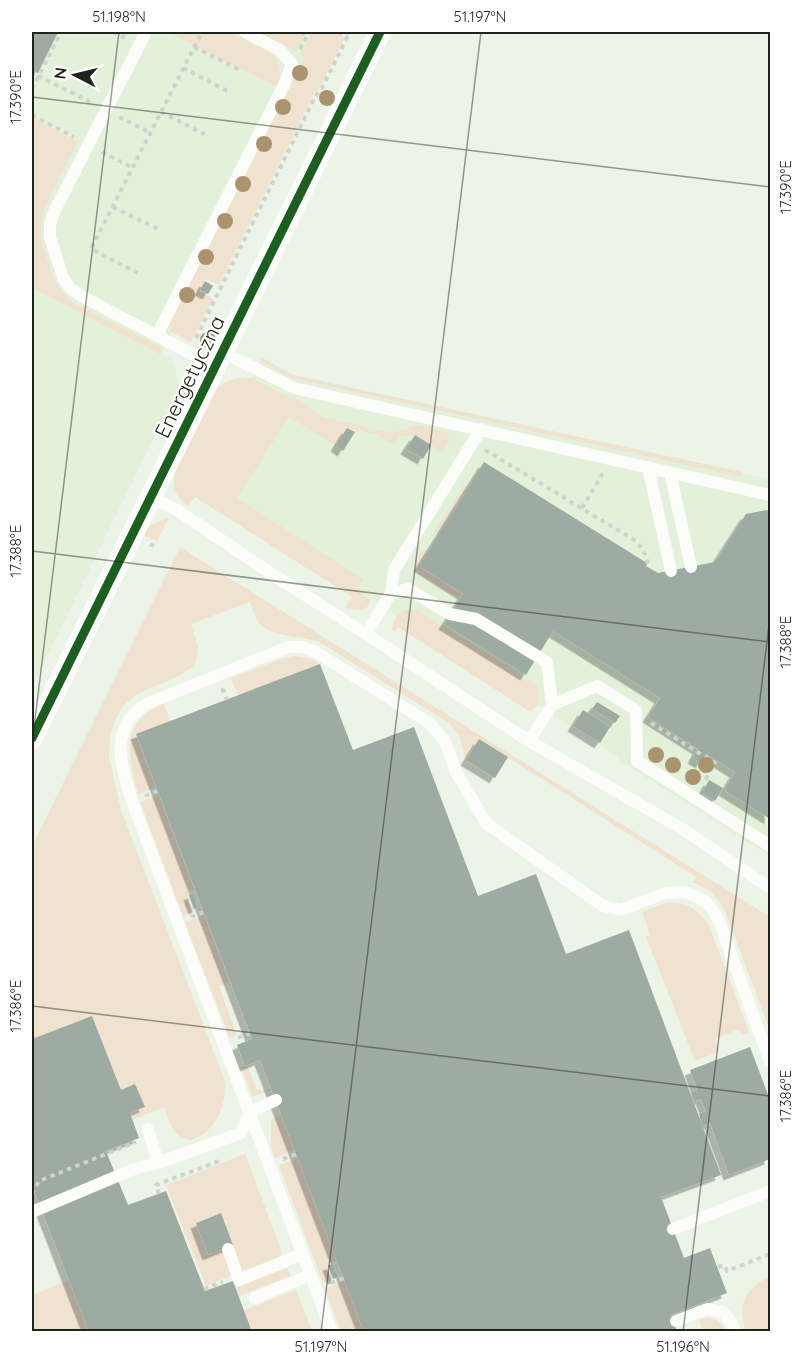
<svg xmlns="http://www.w3.org/2000/svg" width="802" height="1363" font-family="Quicksand,sans-serif">
  <style>
    .built { fill: #e3f1da }
    .green { fill: #efe2ce }
    .building { fill: #9eaba2; filter: url(#shadow) }
    .lines { fill: none; stroke-linecap: round; stroke-linejoin: round }
    .path { stroke: #d0d2ce; stroke-width: 4; stroke-dasharray: 4.5 4.5; stroke-linecap: butt }
    .service { stroke: #fcfdfb; stroke-width: 12 }
    .minor { stroke: #fcfdfb; stroke-width: 22 }
    .cycleway-casing { stroke: #fff; stroke-width: 13 }
    .cycleway { stroke: #1b5e20; stroke-width: 9 }
    .tree { fill: #ab946d }
    .ticks { fill: none; stroke: #1e241b; stroke-width: 1.5; stroke-opacity: 0.45 }
    .labels { text-anchor: middle; stroke-width: 4.5; stroke-linejoin: round; paint-order: stroke }
    .street-label { font-size: 21px; fill: #1e241b; stroke: #fff }
    .neatline { fill: none; stroke: #1e241b; stroke-width: 2 }
    .ticks-label { font-size: 15px; text-anchor: middle; fill: #1e241b }
  </style>
  <defs>
    <filter id="shadow"><feDropShadow dx="-5.5" dy="5.5" stdDeviation="0" flood-color="#0004"/></filter>
  </defs>
  <rect width="100%" height="100%" fill="#ecf4e7"/>
  <path class="built" d="M32,32H333L311,57L161,353L172,360L180,385L32,687Z
    M262,358L293,375L770,479V856L619,760L618,757L538,705L196,488Z"/>
  <path class="green" d="M167,32H230L272,53C281,64 282,74 277,87Z
    M260,32H297L304,35L296,51L259,33Z
    M312,32H333L345,37L320,87L313,95L219,285L206,279L199,291L213,299L191,342L171,332L170,323L305,57L300,54Z
    M32,118L78,142C66,165 38,210 41,235C42,244 45,253 48,262C53,280 60,293 75,304L163,348L160,354L32,288Z
    M262,358L293,375L742,472L741,477L292,378L260,361Z
    M237,378H252L286,396L298,399L322,417L391,433L419,425L444,431L448,434L449,442L442,452L415,435L399,437L394,445L375,434L348,428L336,446L289,417L237,498L363,579L357,590L371,600L366,609L357,610L345,608L352,597L195,497L188,506C175,497 172,487 175,471L215,390C221,384 229,380 237,378Z
    M464,485L468,488L439,534L435,531Z
    M169,518L157,541L143,535L152,524Z
    M180,547L770,917V1024L768,1025L723,906L710,891L693,882L696,877L479,739L466,760L459,735L449,723L321,643C304,635 272,638 260,624C255,618 253,609 250,602L191,624L198,647L196,661L192,667L179,676L137,694L123,706L113,725L110,736L109,757L121,810L225,1081C226,1107 217,1130 192,1140C171,1136 171,1125 164,1107L133,1120L130,1113L144,1107L121,1090L92,1016L32,1039V846Z
    M423,549L428,552L420,567L463,594L459,596L453,595L418,573L415,563Z
    M413,609L418,610L536,685C542,694 540,709 529,711L398,627L396,631L392,630C394,616 398,611 413,609Z
    M295,656L313,659L320,664L238,696L231,678L284,658Z
    M164,703L170,721L136,735L156,787L138,795C129,754 118,724 164,703Z
    M159,795L194,889L188,891L195,911L183,916L140,802Z
    M668,902C687,903 698,909 709,925L749,1032L744,1034L737,1030L715,1039L719,1052L695,1061L646,937L650,935L642,912Z
    M204,915L229,982L219,986L237,1035L230,1038L185,923Z
    M247,1064L257,1090H271L253,1097L241,1067Z
    M281,1115L295,1150L275,1158L271,1147V1120Z
    M245,1154L281,1249C281,1255 280,1257 275,1260L242,1271L221,1213L196,1222L207,1254L223,1249L233,1275L206,1286L166,1185Z
    M298,1158L337,1260L328,1264L333,1279L323,1283L279,1165Z
    M287,1268L291,1276L239,1296L235,1288Z
    M770,1277V1331H746C736,1306 746,1286 770,1277Z
    M69,1280L89,1331H32V1295Z
    M345,1281L364,1331H341L325,1289Z
    M296,1290L312,1331H252L244,1310Z
    M706,1318C716,1318 721,1321 725,1331H703L699,1319Z"/>
  <path class="building" d="M32,32H58L38,73L32,70Z
    M205,281L213,286L208,294L200,290Z
    M347,428L355,432L343,451L336,446Z
    M415,435L431,445L423,459L406,449Z
    M484,462L647,563L646,566L658,573L715,562L746,514L767,510L770,512V819L724,790L735,772L706,754L701,763L693,758L698,749L648,717L660,698L553,631L526,675L444,624L463,594L419,566Z
    M320,664L353,750L414,727L478,896L536,874L566,954L629,930L721,1175L661,1197L684,1258L710,1248L727,1293L671,1315L677,1332H364L260,1060L245,1066L237,1045L252,1039L136,734Z
    M597,702L620,716L615,723L592,709Z
    M583,710L610,727L600,743L573,726Z
    M479,739L508,757L495,778L466,760Z
    M709,780L723,788L715,801L702,793Z
    M193,893L198,907L194,909L189,895Z
    M92,1016L121,1090L135,1084L145,1107L130,1113L139,1138L106,1151L128,1205L166,1191L205,1291L233,1281L252,1332H89L32,1185V1039Z
    M750,1047L770,1100V1159L729,1175L710,1123L703,1126L699,1114L706,1111L701,1099L694,1101L691,1092L697,1090L690,1070Z
    M221,1213L233,1245L208,1255L196,1223Z
    M333,1264L338,1277L333,1279L328,1265Z"/>
  <g class="lines">
    <path class="path" d="M113,32L126,38
      M301,32L307,35
      M338,32L348,36
      M194,47L242,71
      M300,49L309,32
      M183,68L231,93
      M38,76L94,104
      M32,89L61,32
      M161,112L208,136
      M32,115L74,137
      M119,117L151,133
      M102,152L133,168
      M113,207L160,230
      M138,273L91,249L202,32
      M196,338L315,97L322,88L350,32
      M485,450L636,541C643,549 647,556 648,567
      M582,508L603,473
      M150,544L158,548
      M221,690L224,691L227,700
      M651,723L715,763L703,784
      M145,796L157,791
      M191,917L203,912
      M238,1038L250,1033
      M283,1159L297,1154
      M32,1194L39,1181L136,1142
      M159,1194L156,1185L219,1161
      M718,1267L724,1265L727,1271L770,1254
      M331,1283L344,1278
      M204,1289L223,1282"/>
    <path class="service" d="M146,32L54,212L50,224V237L63,278L70,288L81,296L215,366
      M157,335L284,85L292,64L280,50L245,32
      M222,352L294,388L770,495
      M648,467L671,571
      M670,472L691,567
      M150,497L177,510L272,574L366,634L529,741L681,828L770,888
      M391,593L408,589L450,614L476,619L547,662L552,705
      M366,634L391,593L394,570L481,429
      M529,741L552,705L597,686L636,710L637,761L770,846
      M148,1129L158,1163
      M32,1212L134,1169L158,1163L241,1133L250,1112L276,1100
      M673,1229L770,1191
      M228,1249L239,1280L302,1254
      M255,1298L310,1275
      M676,1321L707,1309L723,1312L732,1323L736,1332
      M332,1332L132,801C121,764 108,729 146,704L288,647H302L314,651L429,723L445,741L456,772L486,823L603,906L621,910L665,893L686,892L705,901L713,910L719,921L770,1062"/>
    <path class="minor" d="M32,738L380,32"/>
    <g class="cycleway-casing">
      <path id="cycleway" d="M32,738L380,32"/>
    </g>
    <use href="#cycleway" class="cycleway"/>
  </g>
  <g class="tree">
    <circle cx="300" cy="73" r="8"/>
    <circle cx="327" cy="98" r="8"/>
    <circle cx="283" cy="107" r="8"/>
    <circle cx="264" cy="144" r="8"/>
    <circle cx="243" cy="184" r="8"/>
    <circle cx="225" cy="221" r="8"/>
    <circle cx="206" cy="257" r="8"/>
    <circle cx="187" cy="295" r="8"/>
    <circle cx="208" cy="340" r="8"/>
    <circle cx="656" cy="755" r="8"/>
    <circle cx="673" cy="765" r="8"/>
    <circle cx="706" cy="765" r="8"/>
    <circle cx="693" cy="777" r="8"/>
  </g>
  <path class="ticks" d="M32,97L770,187M32,551L770,642M32,744L119,32M32,1006L770,1096M321,1332L481,32M683,1332L770,617"/>
  <g class="labels">
    <g class="street-label">
      <text transform="translate(190 377) rotate(-64)" y="7">Energetyczna</text>
    </g>
  </g>
  <rect width="802" height="1363" fill="none" stroke="#ffffff" stroke-width="66"/>
  <g transform="translate(75 75) rotate(277)" stroke="#ffffff" stroke-width="4.5" paint-order="stroke">
  <path d="M0-4.5L10 22L0 15L-10 22Z" fill="#1e241b"/>
  <text y="-9" font-size="16" font-weight="bold" text-anchor="middle" fill="#1e241b">N</text>
  </g>
  <rect x="33" y="33" width="736" height="1297" class="neatline"/>
  <g class="ticks-label">
    <text x="119" y="22">51.198°N</text>
    <text x="480" y="22">51.197°N</text>
    <text transform="translate(16 97) rotate(-90)" y="5">17.390°E</text>
    <text transform="translate(786 187) rotate(-90)" y="5">17.390°E</text>
    <text transform="translate(16 551) rotate(-90)" y="5">17.388°E</text>
    <text transform="translate(786 642) rotate(-90)" y="5">17.388°E</text>
    <text transform="translate(16 1006) rotate(-90)" y="5">17.386°E</text>
    <text transform="translate(786 1096) rotate(-90)" y="5">17.386°E</text>
    <text x="321" y="1352">51.197°N</text>
    <text x="683" y="1352">51.196°N</text>
  </g>
</svg>
